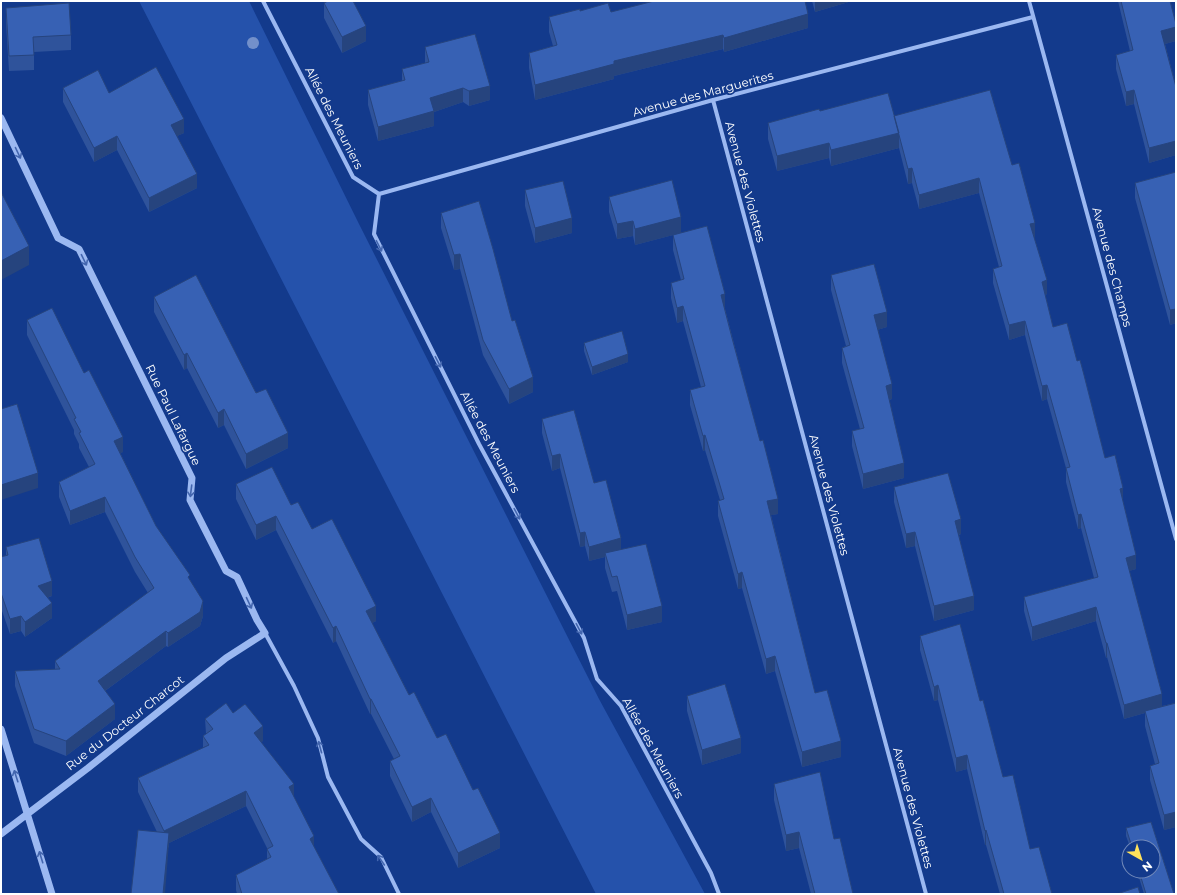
<svg xmlns="http://www.w3.org/2000/svg" width="1177" height="895" font-family="Montserrat,sans-serif">
  <style>
    .green { fill: #2552ab }
    .lines { fill: none; stroke-linecap: round; stroke-linejoin: round }
    .minor { stroke: #9bb8f1; stroke-width: 4 }
    .tertiary { stroke: #9bb8f1; stroke-width: 7 }
    .tree { fill: #7390ca }
    .wall { fill: #2f539b }
    .shaded-wall { fill: #26447e }
    .building { fill: #3761b4; stroke: #26447e }
    .oneway { stroke: #4366af }
    .labels { text-anchor: middle; stroke-width: 3.5; stroke-linejoin: round; paint-order: stroke }
    .street-label { font-size: 12px; fill: #fff; stroke: #133a8c }
  </style>
  <rect width="100%" height="100%" fill="#133a8c"/>
  <path class="green" d="M139,1H249L359,224L599,699L705,894H596Z"/>
  <g class="lines">
    <path class="minor" d="M263,1L353,177L379,194
      M1029,1L1176,539
      M713,100L926,894
      M379,194L374,234L479,444L584,638L597,679L621,706L711,873L719,894
      M379,194L713,100L1033,17
      M265,633L294,686L318,738L328,777L361,839L381,857L399,894"/>
    <path class="tertiary" d="M1,118L58,238L79,249L192,478L190,500L226,571L237,577L257,620L265,633L226,658L88,768L1,834
      M1,729L52,894"/>
  </g>
  <circle class="tree" cx="253" cy="43" r="6"/>
  <path class="wall" d="M812,1H852L815,12Z
    M1118,1H1170L1176,24V41L1165,44L1176,87V155L1149,163L1134,104L1126,106L1116,69V55L1130,51Z
    M324,3L366,41L342,53L324,18Z
    M6,8L71,35V50L34,52V70L9,71L6,23Z
    M580,11L611,12L808,28L724,52L723,49L614,76V79L535,100L529,68V53L553,46L549,32V17Z
    M425,47L490,100L469,106L463,102L434,112V126L378,141L368,105V90L402,81V69L425,63Z
    M63,88L109,93L184,133L177,136L197,188L149,212L117,150L94,162L63,102Z
    M820,111L894,116L1012,165L1035,237H1034L1047,294L1045,295L1053,327L1077,361L1105,458L1123,502L1136,569L1129,571L1162,706L1176,703V827L1164,830L1150,780V766L1155,764L1145,726V713L1124,719L1107,657L1106,658L1096,621L1032,641L1024,611V597L1094,578L1081,528L1078,529L1066,482V468L1047,399L1042,401L1025,335L1009,340L993,283V269L999,267L979,193L919,209L912,183L908,184L899,148L831,166L829,158L777,171L768,139V123Z
    M1176,172V323L1170,325L1135,198V183Z
    M525,190L572,233L535,243L525,206Z
    M609,197L681,233L725,309L778,514L771,515L815,693L841,757L802,767L775,671L766,674L742,588L738,589L718,516V501L720,500L705,450L703,451L690,405V390L701,387L683,321L677,323L671,298V283L681,280L673,250V235L635,245L633,236L617,239L609,212Z
    M441,213L512,321L533,392L509,404L483,355L460,269L454,270L441,228Z
    M831,275L887,327L877,330L892,399L889,400L904,478L863,489L852,446V431L860,429L842,363V348L846,346L831,290Z
    M154,297L256,393L288,448L246,469L224,425L218,428L187,368L184,370L154,312Z
    M27,320L84,373L123,452L120,453L156,526L190,580L203,616L200,626L168,647L166,646L105,691L115,719L66,756L34,743L15,686V671L55,669V661L148,593L135,572L105,512L70,525L59,497V482L89,467L79,448V444L74,434V430L27,335Z
    M584,343L628,362L592,375L584,351Z
    M542,419L594,483L621,549L662,622L627,630L617,591L612,592L605,568V557L589,561L585,546L580,547L560,468L552,471L542,433Z
    M236,484L291,505L312,529L376,621L372,623L409,695L437,738L500,848L458,868L431,812L412,822L390,776V761L394,759L371,714H370L336,641L333,643L276,530L256,540L236,499Z
    M894,487L961,534L959,535L974,610L934,621L915,546L906,548L894,502Z
    M6,547L52,596L47,598L52,618L25,637L21,631L10,634L1,608V557L6,556Z
    M920,636L980,701L1003,777L1030,849L1052,894H1000L986,845H985L967,769L956,772L938,700L934,701L920,650Z
    M687,696L741,753L702,765L687,711Z
    M233,713L263,741L261,742L294,798L314,847L339,894H237L236,890V875L267,859V848L246,806L169,843V848L157,832L138,792V778L203,748V736L206,734L205,719Z
    M774,784L834,839L853,894H811L799,848L786,851L774,800Z
    M1151,822L1174,894H1144L1137,871H1153V847H1130L1126,836V828Z"/>
  <path class="shaded-wall" d="M815,1H852L815,12Z
    M808,14V28L724,52V38Z
    M366,26V41L342,53V37Z
    M1176,27V41L1161,45V31Z
    M723,35V49L614,76V79L535,100V85L614,61Z
    M490,86V100L469,106V91Z
    M463,88V102L434,112V126L378,141V127L430,98Z
    M1134,90V104L1126,106V92Z
    M184,119V133L171,139V125Z
    M899,133V148L831,166V150Z
    M117,136V150L94,162V148Z
    M1176,141V155L1149,163V148Z
    M829,143V158L777,171V156Z
    M912,168V183L908,184V169Z
    M197,174V188L149,212V198Z
    M979,178V193L919,209V195Z
    M681,217V233L635,245V229Z
    M572,218V233L535,243V228Z
    M633,221V236L617,239V224Z
    M1035,223V237L1030,239V224Z
    M29,246V265L1,280V261Z
    M460,254V269L454,270V255Z
    M1047,280V294L1042,297V282Z
    M725,294V309L721,310V295Z
    M683,306V321L677,323V308Z
    M1176,309V323L1170,325V310Z
    M887,312V327L874,331V315Z
    M1025,321V335L1009,340V325Z
    M187,353V368L184,370V355Z
    M628,354V362L592,375V367Z
    M533,377V392L509,404V389Z
    M892,384V399L886,401V386Z
    M1047,385V399L1042,401V386Z
    M224,409V425L218,428V413Z
    M288,433V448L246,469V454Z
    M705,435V450L703,451V436Z
    M123,437V452L114,456V441Z
    M560,454V468L552,471V456Z
    M904,463V478L863,489V474Z
    M38,473V488L1,500V485Z
    M1123,488V502L1120,503V489Z
    M105,497V512L70,525V511Z
    M778,499V514L767,516V501Z
    M1081,514V528L1078,529V515Z
    M276,516V530L256,540V525Z
    M961,519V534L955,536V521Z
    M585,532V546L580,547V533Z
    M915,532V546L906,548V534Z
    M621,538V553H605V557L589,561V547Z
    M1136,555V569L1126,572V558Z
    M742,572V588L738,589V574Z
    M52,581V596L38,600V586Z
    M974,596V610L934,621V606Z
    M203,601V616L200,626L168,647V633Z
    M52,603V618L25,637V622Z
    M376,606V621L366,626V611Z
    M662,606V622L627,630V615Z
    M1096,607V621L1032,641V627Z
    M21,616V631L10,634V619Z
    M336,626V641L333,643V628Z
    M166,631V646L98,696V681Z
    M1106,643H1107V657L1106,658Z
    M775,656V671L766,674V659Z
    M938,685V700L934,701V687Z
    M1162,694V709L1145,711V713L1124,719V705Z
    M370,699H371V714H370Z
    M115,704V719L66,756V741Z
    M263,726V741L254,747V733Z
    M741,738V753L702,765V750Z
    M841,741V757L802,767V752Z
    M967,755V769L956,772V758Z
    M294,784V799L289,787Z
    M246,791V806L169,843L165,894H163L164,831Z
    M431,798V812L412,822V807Z
    M1176,812V827L1164,830V815Z
    M986,830V845H985V831Z
    M799,832V848L786,851V835Z
    M500,833V848L458,868V853Z
    M314,836V851L310,839Z"/>
  <path class="building" d="M328,1H353L366,26L342,37L324,3Z
    M654,1H805L808,14L724,38L723,35L614,61V64L535,85L529,53L557,45L549,17L580,9V11L608,3L611,12Z
    M1121,1H1170L1176,24V27L1161,31L1176,87V141L1149,148L1134,90L1126,92L1116,55L1133,50Z
    M69,3L71,35L33,37L34,55L9,56L6,8Z
    M475,34L490,86L469,91L463,88L430,98L434,111L378,127L368,90L405,80L402,69L429,62L425,47Z
    M156,67L184,119L171,125L197,174L149,198L117,136L94,148L63,88L98,70L109,93Z
    M990,90L1012,165L1019,163L1035,223L1030,224L1047,280L1042,282L1053,327L1067,323L1077,361L1080,360L1084,375L1105,458L1115,455L1123,488L1120,489L1136,555L1126,558L1162,694L1124,705L1107,643H1106L1096,607L1032,627L1024,597L1098,577L1081,514L1078,515L1066,468L1070,467L1047,385L1042,386L1025,321L1009,325L993,269L1002,266L979,178L919,195L912,168L908,169L894,116Z
    M888,93L899,133L831,150L829,143L777,156L768,123L819,109L820,111Z
    M1176,172V309L1170,310L1135,183Z
    M672,180L681,217L635,229L633,221L617,224L609,197Z
    M563,181L572,218L535,228L525,190Z
    M1,192L29,246L1,261Z
    M479,201L493,249L512,321L515,320L533,377L509,389L483,340L460,254L454,255L441,213Z
    M707,226L725,294L721,295L732,338L760,441L763,440L778,499L767,501L815,693L827,690L841,741L802,752L775,656L766,659L742,572L738,574L718,501L724,499L705,435L703,436L690,390L705,386L683,306L677,308L671,283L684,279L673,235Z
    M874,264L887,312L874,315L892,384L886,386L904,463L863,474L852,431L864,428L842,348L850,345L831,275Z
    M196,275L256,393L266,389L288,433L246,454L224,409L218,413L187,353L184,355L154,297Z
    M52,308L84,373L89,370L123,437L114,441L156,526L190,575L188,577L203,601L200,612L168,633L166,631L98,681L115,704L66,741L34,729L15,671L60,669L55,661L154,588L135,557L105,497L70,511L59,482L95,464L79,433L81,432L74,419L76,418L27,320Z
    M622,331L628,354L592,367L584,343Z
    M17,404L38,473L1,485V409Z
    M574,410L594,483L606,480L621,538L589,547L585,532L580,533L560,454L552,456L542,419Z
    M272,467L291,505L298,502L312,529L332,519L376,606L366,611L409,695L414,692L437,738L446,734L473,790L478,788L500,833L458,853L431,798L412,807L390,761L400,756L371,699H370L336,626L333,628L276,516L256,525L236,484Z
    M948,473L961,519L955,521L974,596L934,606L915,532L906,534L894,487Z
    M39,538L52,581L38,586L52,603L25,622L21,616L10,619L1,593V557L8,555L6,547Z
    M646,544L662,606L627,615L617,576L612,577L605,553Z
    M960,624L980,701L983,700L1003,777L1013,775L1030,849L1039,847L1052,894H1004L986,830L985,831L967,755L956,758L938,685L934,687L920,636Z
    M725,684L741,738L702,750L687,696Z
    M226,703L233,713L245,704L263,726L254,733L294,784L289,787L314,836L310,839L339,894H242L236,875L271,857L267,849L273,846L246,791L164,831L138,778L209,745L203,736L213,729L205,719Z
    M1176,703V812L1164,815L1150,766L1159,763L1145,711Z
    M820,772L834,839L840,838L853,894H815L799,832L786,835L774,784Z
    M1151,822L1174,894H1146L1139,871H1153V847H1132L1126,828Z
    M138,830L169,833L163,894H131Z
    M1138,887L1140,894H1117Z"/>
  <defs><path id="oneway-shaft" d="M-6 0H5M1.5-3L5.5 0L1.5 3" fill="none" stroke-width="1.6" stroke-linecap="round" stroke-linejoin="round"/></defs>
  <g class="oneway">
    <use href="#oneway-shaft" transform="translate(18 153) rotate(65)"/>
    <use href="#oneway-shaft" transform="translate(379 246) rotate(63)"/>
    <use href="#oneway-shaft" transform="translate(84 260) rotate(64)"/>
    <use href="#oneway-shaft" transform="translate(438 362) rotate(63)"/>
    <use href="#oneway-shaft" transform="translate(191 491) rotate(97)"/>
    <use href="#oneway-shaft" transform="translate(517 514) rotate(62)"/>
    <use href="#oneway-shaft" transform="translate(249 603) rotate(65)"/>
    <use href="#oneway-shaft" transform="translate(579 629) rotate(62)"/>
    <use href="#oneway-shaft" transform="translate(320 747) rotate(-105)"/>
    <use href="#oneway-shaft" transform="translate(16 776) rotate(-108)"/>
    <use href="#oneway-shaft" transform="translate(41 857) rotate(-107)"/>
    <use href="#oneway-shaft" transform="translate(381 860) rotate(-124)"/>
  </g>
  <g class="labels">
    <g class="street-label">
      <text transform="translate(703 94) rotate(-15)" y="4">Avenue des Marguerites</text>
      <text transform="translate(334 118) rotate(63)" y="4">Allée des Meuniers</text>
      <text transform="translate(745 182) rotate(75)" y="4">Avenue des Violettes</text>
      <text transform="translate(1112 267) rotate(75)" y="4">Avenue des Champs</text>
      <text transform="translate(173 415) rotate(64)" y="4">Rue Paul Lafargue</text>
      <text transform="translate(490 442) rotate(62)" y="4">Allée des Meuniers</text>
      <text transform="translate(829 495) rotate(75)" y="4">Avenue des Violettes</text>
      <text transform="translate(125 723) rotate(-38)" y="4">Rue du Docteur Charcot</text>
      <text transform="translate(653 748) rotate(61)" y="4">Allée des Meuniers</text>
      <text transform="translate(913 808) rotate(75)" y="4">Avenue des Violettes</text>
    </g>
  </g>
  <rect width="1177" height="895" fill="none" stroke="#ffffff" stroke-width="4"/>
  <g transform="translate(1141 859) rotate(141)"><circle r="19" fill="#133a8c" stroke="#7189ba"/>
  <path d="M0-3L7 15L0 10L-7 15Z" fill="#ffe25b"/>
  <text y="-6" font-size="11" font-weight="bold" text-anchor="middle" fill="#ffffff">N</text>
  </g>
</svg>
